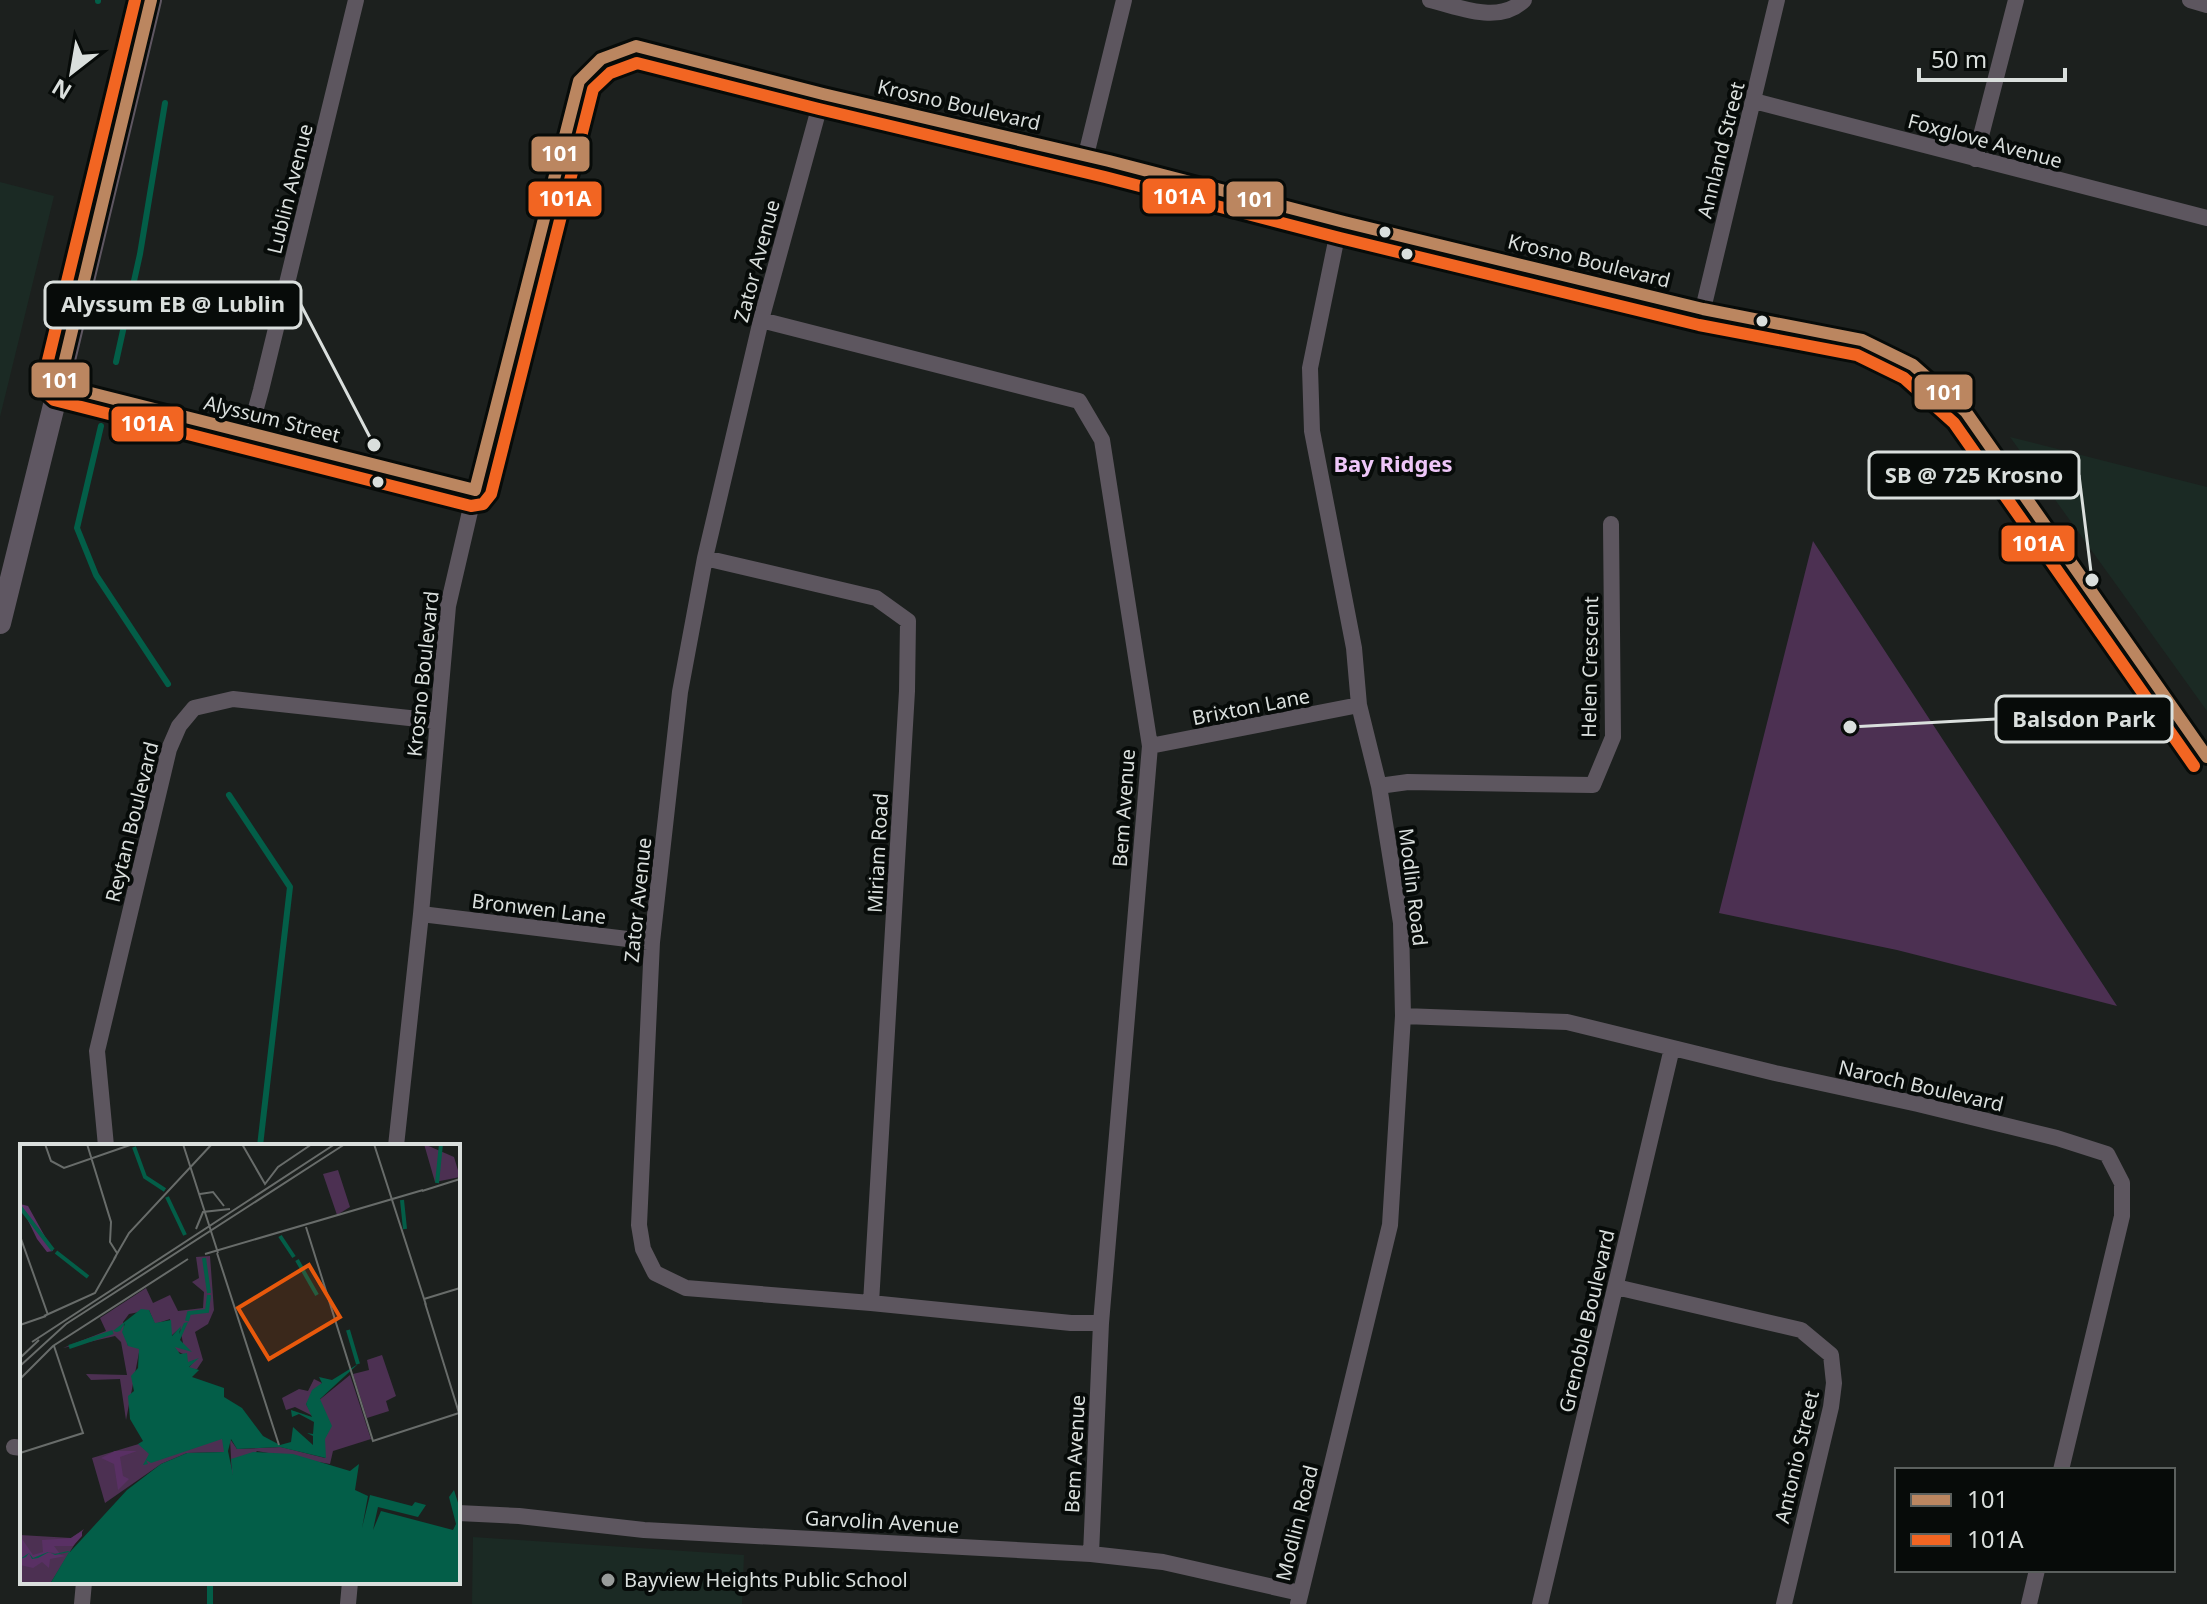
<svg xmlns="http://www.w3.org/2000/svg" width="2207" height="1604" font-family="'Noto Sans',sans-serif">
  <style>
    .built { fill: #1b2a24 }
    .green { fill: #4c3052 }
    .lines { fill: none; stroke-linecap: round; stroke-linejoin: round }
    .stream { stroke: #035e48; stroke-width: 6 }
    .street { stroke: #5d565f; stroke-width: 16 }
    .secondary { stroke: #5f5762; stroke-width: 22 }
    .bus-1-casing { stroke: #070b09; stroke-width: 18 }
    .bus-2-casing { stroke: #070b09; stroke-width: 18 }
    .bus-1 { stroke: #bb8660; stroke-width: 12 }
    .bus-2 { stroke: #f26522; stroke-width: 12 }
    .bus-dot { fill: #dadfdd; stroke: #070b09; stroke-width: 3 }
    .poi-dot { fill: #989c9a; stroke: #070b09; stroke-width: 3 }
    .labels { text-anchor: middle; stroke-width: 8; stroke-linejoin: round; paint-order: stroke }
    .street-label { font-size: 20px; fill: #dadfdd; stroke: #070b09 }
    .poi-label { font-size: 20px; fill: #dadfdd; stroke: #070b09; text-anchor: start }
    .neighbourhood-label { font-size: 22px; font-weight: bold; fill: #eec6f8; stroke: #070b09 }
    .inset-river { fill: none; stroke: #035e48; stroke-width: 4 }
    .inset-road { fill: none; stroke: #686c6a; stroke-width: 2 }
    .view { fill: #e8590c; fill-opacity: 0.15; stroke: #e8590c; stroke-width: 4 }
    .inset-edge { fill: none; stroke: #dadfdd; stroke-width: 4 }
    .leader { fill: none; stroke: #dadfdd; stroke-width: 3 }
    .callout-dot { fill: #dadfdd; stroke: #070b09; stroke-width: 3 }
    .callout { fill: #070b09; stroke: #dadfdd; stroke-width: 3 }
    .callout-label { font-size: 22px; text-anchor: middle; font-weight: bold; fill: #dadfdd }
    .line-badge { stroke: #070b09; stroke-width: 3 }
    .badge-label { font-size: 22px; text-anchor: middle; font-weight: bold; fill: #fff }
  </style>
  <rect width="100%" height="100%" fill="#1c201e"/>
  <path class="built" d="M0,182L54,196L0,417Z
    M2010,437L2207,487V711Z
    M473,1537L744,1555L742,1604H472Z"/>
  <path class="green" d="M1813,541L2117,1006L1897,950L1719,913Z"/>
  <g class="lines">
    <path class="stream" d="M98,0V1
      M116,362L140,254L165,103
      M101,426L77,528L96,575L168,684
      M229,795L290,887L260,1146
      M210,1604V1582"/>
    <path class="street" d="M1430,0C1460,7 1499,25 1524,0
      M2190,0L2207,5
      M823,94L761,320L705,558L680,692L652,942L639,1225L643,1249L655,1273L686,1288L871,1303L1071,1323H1101
      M1754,101L2207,218
      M1086,155L1124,0
      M1975,159L2016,0
      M1703,309L1777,0
      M761,320L1079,401L1102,440L1150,746L1101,1323L1091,1554
      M59,385L475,490
      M249,434L261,390L356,0
      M705,558L876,598L908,621L907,691L871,1303
      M1150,746L1359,705
      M1379,786L1408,782L1593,785L1613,737L1611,524
      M421,914L652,942
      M1403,1016L1567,1022L1775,1073L1918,1104L2057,1138L2107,1154L2122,1183V1216L2061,1470
      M106,1146L97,1051L169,749L179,726L194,708L233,699L437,721
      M396,1146L421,914L448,606L475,490L579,81L601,59L636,46L823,94L1109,161L1344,222L1703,309L1862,340L1913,365L1966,412L2207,757
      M1616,1287L1801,1330L1831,1355L1834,1383L1831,1407L1784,1604
      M14,1447L22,1448
      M458,1513L519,1516L644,1530L1091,1554L1163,1562L1300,1593
      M82,1604L84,1582
      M348,1604L350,1582
      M1298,1604L1390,1225L1403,1016L1401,923L1379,786L1359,705L1354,648L1312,431L1310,368L1335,246L1344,222
      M1540,1604L1672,1048
      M2029,1604L2037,1570"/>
    <path class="secondary" d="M0,623L59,385L151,0"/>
    <g class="bus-1-casing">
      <path id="bus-1" d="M151,0L59,385L475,490L579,81L601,59L636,46L823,94L1109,161L1344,222L1703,309L1862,340L1913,365L1966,412L2207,757"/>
    </g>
    <g class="bus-2-casing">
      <path id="bus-2" d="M135,0L43,381L45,392L54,400L471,506L483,504L491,494L593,89L610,73L637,63L819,109L1105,177L1340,238L1699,325L1857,355L1904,378L1954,423L2194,766"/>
    </g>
    <use href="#bus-1" class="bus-1"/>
    <use href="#bus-2" class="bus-2"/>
  </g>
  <g class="bus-dot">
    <circle cx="1385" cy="232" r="7"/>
    <circle cx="1407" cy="254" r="7"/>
    <circle cx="1762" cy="321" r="7"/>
    <circle cx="378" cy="482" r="7"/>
  </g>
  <circle class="poi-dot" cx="608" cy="1580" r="8"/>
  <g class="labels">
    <g class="street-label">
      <text transform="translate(959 105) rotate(13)" y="7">Krosno Boulevard</text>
      <text transform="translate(1985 141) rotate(15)" y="7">Foxglove Avenue</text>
      <text transform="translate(1721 150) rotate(-76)" y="7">Annland Street</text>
      <text transform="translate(290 189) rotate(-76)" y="7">Lublin Avenue</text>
      <text transform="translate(757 261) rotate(-75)" y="7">Zator Avenue</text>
      <text transform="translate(1589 261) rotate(14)" y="7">Krosno Boulevard</text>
      <text transform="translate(272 419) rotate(14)" y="7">Alyssum Street</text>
      <text transform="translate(1590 667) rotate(-89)" y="7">Helen Crescent</text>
      <text transform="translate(423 674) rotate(-84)" y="7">Krosno Boulevard</text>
      <text transform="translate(1251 707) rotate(-11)" y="7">Brixton Lane</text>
      <text transform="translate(1124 808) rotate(-86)" y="7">Bem Avenue</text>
      <text transform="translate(132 822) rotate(-76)" y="7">Reytan Boulevard</text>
      <text transform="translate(878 853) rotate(-87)" y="7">Miriam Road</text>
      <text transform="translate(1413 887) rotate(83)" y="7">Modlin Road</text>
      <text transform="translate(638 900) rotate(-84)" y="7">Zator Avenue</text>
      <text transform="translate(539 909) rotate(7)" y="7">Bronwen Lane</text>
      <text transform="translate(1921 1086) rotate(13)" y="7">Naroch Boulevard</text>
      <text transform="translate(1587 1321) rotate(-77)" y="7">Grenoble Boulevard</text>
      <text transform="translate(1075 1454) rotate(-87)" y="7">Bem Avenue</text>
      <text transform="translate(1797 1457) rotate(-77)" y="7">Antonio Street</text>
      <text transform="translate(882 1522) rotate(3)" y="7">Garvolin Avenue</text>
      <text transform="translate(1297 1523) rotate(-76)" y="7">Modlin Road</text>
    </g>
    <g class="poi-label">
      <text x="624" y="1587">Bayview Heights Public School</text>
    </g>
    <g class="neighbourhood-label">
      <text x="1393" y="472">Bay Ridges</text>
    </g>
  </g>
  <g transform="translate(20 1144)">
    <rect width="440" height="440" fill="#1c201e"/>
    <path d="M404,0L434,13L440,33L415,38ZM318,26L330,63L317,71L303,30ZM190,112L194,166L188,180L175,188L183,216L177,225L167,226L175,216L165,220V211L151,204L152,198L163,199L160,184L151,192L150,175L138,179L133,201L121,183V178H129L136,183L129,166L109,170L103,178L108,202L115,189L122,193L106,276L100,235L71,236L66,230L107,231L101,198L95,192L43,204L86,187L80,174L126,144L133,159L150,151L158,167L183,164L184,148L172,138L179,134L176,113ZM362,211L376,252L366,257L369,267L347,274L333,230L349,226L347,216ZM330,231L351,295L313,307L310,320L237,307L212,331L210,295L217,305L261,303L305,314L303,297L311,282L298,257ZM294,235L302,239L286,260L293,272L275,263L266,266L262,254L279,245L288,247ZM203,293L207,333L202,308L167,309L141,320L85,359L72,314L122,299L138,314ZM64,385L30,440H0V391L51,394Z" fill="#4c3052"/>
    <path d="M0,60L8,62L33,107L27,108L17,95ZM95,307H117L100,313L103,332L109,335L98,346L94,320L81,314ZM62,387V392L53,402H34L40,410L28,408L46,412L30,415L29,424L22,418L13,424L0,421V392L13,411L23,408L22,396L51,394Z" fill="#593064"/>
    <path d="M121,165L129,166L135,179L151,176L152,192L161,182L159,190L164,179L168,178L160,196L172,208L155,203L160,210L167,209L168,218L179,214L169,223L179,226L172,233L204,244V253L222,264L243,292L260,301L271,298L273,283L293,301V292L287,289L293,290L294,278L279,270L272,273L271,266L292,273L286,260L292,246L302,239L299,233L312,236L338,220L300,255L312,282L305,295L306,314L260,303L217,305L211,295L208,307L213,331L211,315L233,308L273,310L330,327L339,320L335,346L348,352L342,384L350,351L392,362L395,358L406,361L398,373L358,363L353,386L361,367L433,386L436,380L429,353L434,346L440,365V440H30L49,408L35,411L29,408L18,414L12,415L9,409L6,413L0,415L9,409L13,414L28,408L35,410L48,407L50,408L107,346L141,320L167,309L204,308L202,295L131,319L126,316L128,320L123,321L129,310L118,300L123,297L110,275L108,252L114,247L111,232L118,224L119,205L108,202L102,188L105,179L100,187L97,188L93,187Z" fill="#035e48"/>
    <path class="inset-river" d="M114,3L125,33L145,46M417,39L421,0M147,53L165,91M382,56L385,85M0,63L33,106M260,92L274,113M36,108L68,133M184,114L189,149M277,116L297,151M167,177L169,169L187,167L189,151M328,186L338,220M49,203L93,188"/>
    <path class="inset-road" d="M25,0L31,17L44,24L113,0M67,0L91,78L90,98L97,109M163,0L198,109M222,0L245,40L258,23L292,0M354,0L406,161M402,47L440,35M180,50L193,48L204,62M286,83L353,297L439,269M176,85L183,68L210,65M0,92L28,171M197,109L259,301M185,110L403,46M94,115L109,89L192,0M404,155L440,144M405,159L439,269M24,172L75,149L96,112M0,181L26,172M12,198L315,0M0,214L19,196M0,222L46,180L325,0M0,235L33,202L168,115M0,309L63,289L34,202"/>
    <path class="view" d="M289,121L320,173L249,215L218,164Z"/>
    <rect width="440" height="440" class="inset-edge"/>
  </g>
  <path class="leader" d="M374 445L301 305M2092 580L2079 475M1850 727L1996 719"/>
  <g class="callout-dot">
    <circle cx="374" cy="445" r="8"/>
    <circle cx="2092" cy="580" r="8"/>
    <circle cx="1850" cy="727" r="8"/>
  </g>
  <g class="callout">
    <rect x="45" y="282" width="256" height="46" rx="8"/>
    <rect x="1869" y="452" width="210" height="46" rx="8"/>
    <rect x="1996" y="696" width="176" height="46" rx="8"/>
  </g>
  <g class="callout-label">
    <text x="173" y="312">Alyssum EB @ Lublin</text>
    <text x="1974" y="483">SB @ 725 Krosno</text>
    <text x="2084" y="727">Balsdon Park</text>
  </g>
  <g class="line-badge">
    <rect x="530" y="135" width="61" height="38" rx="8" fill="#bb8660"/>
    <rect x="1141" y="177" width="76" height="38" rx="8" fill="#f26522"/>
    <rect x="527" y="180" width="76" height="38" rx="8" fill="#f26522"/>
    <rect x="1225" y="180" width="60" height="38" rx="8" fill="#bb8660"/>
    <rect x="30" y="361" width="61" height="38" rx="8" fill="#bb8660"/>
    <rect x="1913" y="373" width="61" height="38" rx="8" fill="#bb8660"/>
    <rect x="110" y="405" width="75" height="38" rx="8" fill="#f26522"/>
    <rect x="2000" y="524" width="76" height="39" rx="8" fill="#f26522"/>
  </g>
  <g class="badge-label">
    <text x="560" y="161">101</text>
    <text x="1179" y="204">101A</text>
    <text x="565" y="206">101A</text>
    <text x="1255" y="207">101</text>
    <text x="60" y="388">101</text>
    <text x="1944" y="400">101</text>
    <text x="147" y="431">101A</text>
    <text x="2038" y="551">101A</text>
  </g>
  <rect x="1895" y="1468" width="280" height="104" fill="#070b09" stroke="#5b605e" stroke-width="2"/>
  <rect x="1911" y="1494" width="40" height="12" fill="#bb8660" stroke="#5b605e" stroke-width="2"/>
  <text x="1967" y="1508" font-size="24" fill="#dadfdd">101</text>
  <rect x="1911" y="1534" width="40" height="12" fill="#f26522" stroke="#5b605e" stroke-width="2"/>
  <text x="1967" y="1548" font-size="24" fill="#dadfdd">101A</text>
  <g transform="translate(72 72) rotate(211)" stroke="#070b09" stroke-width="6" paint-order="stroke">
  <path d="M0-6L14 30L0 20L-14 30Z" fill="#dadfdd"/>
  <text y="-12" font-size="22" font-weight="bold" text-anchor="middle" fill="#dadfdd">N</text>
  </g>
  <path d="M1919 68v12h146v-12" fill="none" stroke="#dadfdd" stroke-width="4"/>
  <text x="1931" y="68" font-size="24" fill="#dadfdd" stroke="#070b09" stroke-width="6" paint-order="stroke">50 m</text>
</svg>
